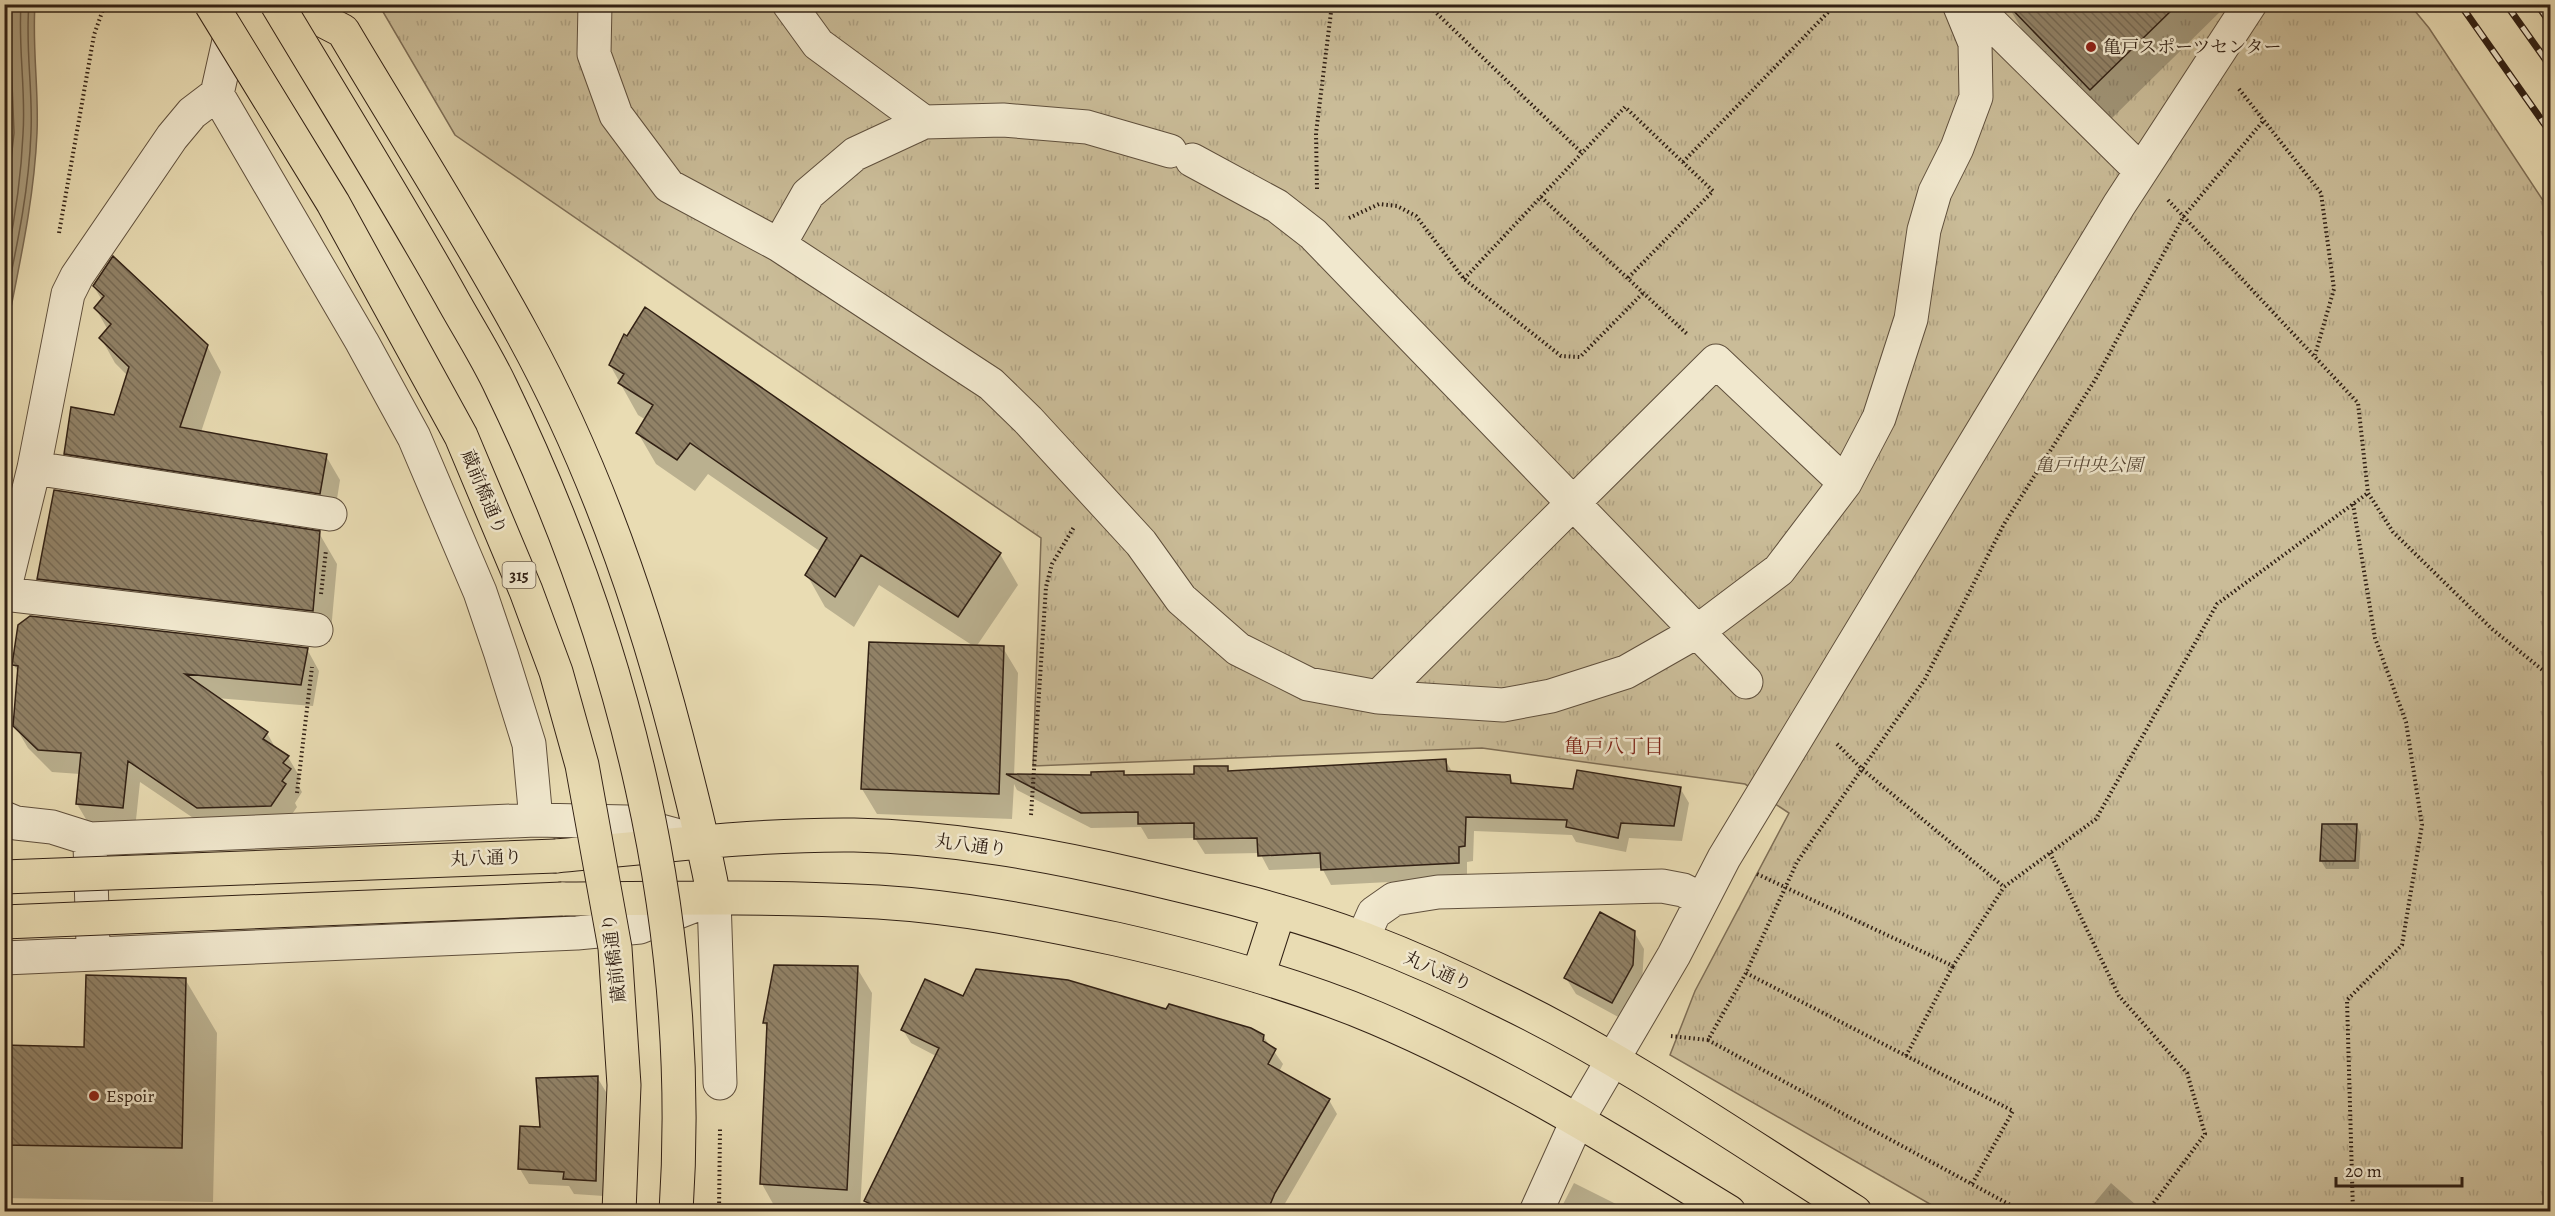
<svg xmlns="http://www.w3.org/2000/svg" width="2555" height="1216" font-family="Alegreya,'Noto Serif JP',serif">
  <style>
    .park { fill: url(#park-tufts); stroke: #7e6e56; stroke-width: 1.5 }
    .water { fill: #aa9c7d; stroke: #7a6a53; stroke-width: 1.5 }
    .shadow { fill: #0003 }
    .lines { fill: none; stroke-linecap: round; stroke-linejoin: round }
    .shore { stroke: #6e5e48; stroke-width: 1.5 }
    .building { fill: url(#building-back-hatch); stroke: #312014; stroke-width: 1.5 }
    .minor-casing { stroke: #5f4f3c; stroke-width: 35 }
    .major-casing { stroke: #312014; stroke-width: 35 }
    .path { stroke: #312014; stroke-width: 4; stroke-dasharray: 1.5 3; stroke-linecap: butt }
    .minor { stroke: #f1e8ce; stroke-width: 33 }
    .major { stroke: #e9dcb3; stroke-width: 33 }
    .rail-casing { stroke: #312014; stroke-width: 7 }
    .rail { stroke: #f1e8ce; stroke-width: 4.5; stroke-dasharray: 14; stroke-linecap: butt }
    .major-bridge-casing { stroke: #312014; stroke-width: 35; stroke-linecap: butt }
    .major-bridge { stroke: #e9dcb3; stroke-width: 33 }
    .poi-dot { fill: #8f2418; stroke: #f1e8ce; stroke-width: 2 }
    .labels { text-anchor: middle; stroke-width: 5; stroke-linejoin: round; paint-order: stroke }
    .shield { fill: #f1e8ce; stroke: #6b5c4c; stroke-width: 1.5 }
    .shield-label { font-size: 16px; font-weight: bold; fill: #312014 }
    .poi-label { font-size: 18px; fill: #312014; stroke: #f1e8ce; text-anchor: start }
    .park-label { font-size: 18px; font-style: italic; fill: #574735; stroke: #f1e8ce }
    .street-label { font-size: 18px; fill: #312014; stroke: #f1e8ce }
    .neighbourhood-label { font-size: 20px; fill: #7a1f14; stroke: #f1e8ce }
  </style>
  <defs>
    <pattern id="park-tufts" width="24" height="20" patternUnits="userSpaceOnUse" patternTransform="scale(1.5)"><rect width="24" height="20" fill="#cabc98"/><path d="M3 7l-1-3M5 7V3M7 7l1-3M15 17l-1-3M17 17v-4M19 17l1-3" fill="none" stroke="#aea182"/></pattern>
    <pattern id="building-back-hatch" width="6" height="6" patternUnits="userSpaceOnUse" patternTransform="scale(1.5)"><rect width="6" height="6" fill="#918267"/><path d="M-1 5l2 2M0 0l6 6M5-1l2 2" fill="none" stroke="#776a54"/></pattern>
  </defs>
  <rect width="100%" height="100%" fill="#e9dcb3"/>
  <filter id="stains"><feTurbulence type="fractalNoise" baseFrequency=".00333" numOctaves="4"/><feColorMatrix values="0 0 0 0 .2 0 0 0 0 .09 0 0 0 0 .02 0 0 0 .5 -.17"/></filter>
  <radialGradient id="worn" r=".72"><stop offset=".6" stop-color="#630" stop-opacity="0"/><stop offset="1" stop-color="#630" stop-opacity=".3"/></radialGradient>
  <path class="park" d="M379,5H2410L2429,28L2550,211V1211H1942L1670,1055L1695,991L1789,813L1745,784L1482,748L1033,766L1041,538L455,135Z"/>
  <path class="water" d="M5,4L35,5C32,48 39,90 37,133C34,203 18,270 5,338Z"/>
  <path class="shadow" d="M2007,4H2228L2109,121L2024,33Z
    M94,287L207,346L221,372L201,432L326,456L340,480L334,518L79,478L65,453L115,417L128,376L115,363L101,338L108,330L96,309L102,300Z
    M610,365L1000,554L1018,585L976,647L1003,648L1018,673L1014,776L1093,777L1123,773L1125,776L1195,775L1227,767L1230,772L1445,760L1453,773L1509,776L1514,784L1574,790L1680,788L1689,803L1682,841L1629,838L1626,852L1576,842L1572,835L1474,831L1473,861L1467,862V878L1331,885L1322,868L1269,870L1260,853L1205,854L1195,838L1148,839L1141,827L1091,828L1017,790L1014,784L1012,819L877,814L862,789L975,647L879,585L854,627L825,607L807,575L821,552L708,474L695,491L656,464L638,433L646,420L638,415Z
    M319,533L337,564L330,642L57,610L39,579Z
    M307,649L319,671L313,706L216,698L267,733L276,749L288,757L301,779L297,783L302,792L295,803L297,807L283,827L211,830L140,782L135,829L90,826L77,804L80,774L52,772L28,748L15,726L19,674L14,665Z
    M2357,826L2361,834L2359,869H2326L2321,861Z
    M1634,932L1644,949L1642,983L1622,1019L1576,994L1566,978Z
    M857,968L872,993L860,1212L776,1209L762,1184L768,1029L764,1023Z
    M977,970L1068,982L1263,1036L1283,1064L1279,1072L1329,1100L1337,1114L1280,1212H874L867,1199L936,1056L911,1043L903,1030L963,999Z
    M185,979L217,1033L213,1202L4,1198V1046L86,1048Z
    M597,1077L606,1092L604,1196L574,1194L569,1186L529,1184L520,1169L542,1129Z
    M1574,1183L1620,1206L1623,1212H1559Z
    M2111,1183L2144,1212H2087Z"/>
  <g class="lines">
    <path class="shore" d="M4,223L14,133L10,33L12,4
      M4,271C14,226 21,180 23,134C26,90 18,48 21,4
      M4,308C16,250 29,192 31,132C33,89 25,47 29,4"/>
  </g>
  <path class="building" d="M2007,4H2178L2090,90Z
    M113,256L208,345L180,427L327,454L320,494L64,454L71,407L114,415L129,367L99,338L111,324L94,308L104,296L93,286Z
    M645,307L1001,553L958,617L861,555L835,597L805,575L827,538L690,443L677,460L636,433L653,405L618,383L624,374L609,365L624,334L627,336Z
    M54,490L320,531L313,611L37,579Z
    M30,616L308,648L301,685L185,674L268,732L263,739L289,756L283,763L291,769L282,781L286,784L271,806L197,808L128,761L123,808L76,804L81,753L38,750L13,726L18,666L12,665L18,625Z
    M869,642L1004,646L999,794L861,789Z
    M1446,759L1447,771L1510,775L1511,783L1573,789L1577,770L1681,787L1674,826L1621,823L1618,838L1566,827L1567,820L1466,817L1465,846L1459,847V863L1321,870L1320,853L1258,856L1257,838L1194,839V823L1138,824V812L1081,813L1006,774L1091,775V772L1124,771V775L1194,774V766H1228V771Z
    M2322,824H2357L2355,861H2320Z
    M1600,912L1635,931L1633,965L1612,1003L1564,978Z
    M774,965L858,966L847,1190L760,1184L767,1023H763Z
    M976,969L1068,980L1166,1009L1169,1004L1251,1028L1264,1035L1263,1041L1276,1049L1268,1064L1330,1099L1275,1193L1267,1212H887L864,1201L939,1048L901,1030L925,979L963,996Z
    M86,975L186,978L182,1148L4,1145V1045L84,1047Z
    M598,1076L596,1181L563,1179L564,1172L518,1169L520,1126L540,1127L536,1078Z"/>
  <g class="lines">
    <g class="minor-casing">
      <path id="minor" d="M595,4L594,54L616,115L669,186L779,245L991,384L1028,420L1141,543L1181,599L1238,649L1308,684L1378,697L1503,705L1551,696L1626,672L1698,631L1779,570L1845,483L1879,418L1911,319L1924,230L1935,192L1957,148L1976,97L1975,43L1959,4
        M789,4L818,44L924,122
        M1972,4L2141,171
        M230,36L217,94L362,342L414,437L480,592L501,654L529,744L536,820
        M1192,160L1277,206L1313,234L1746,682
        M779,245L808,194L855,154L924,122L1003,120L1087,127L1170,151
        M34,468L330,514
        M4,591L34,468L68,294L77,276L172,137L192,113L217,94
        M4,594L316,630
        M1378,697L1716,361L1845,483
        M4,818L16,823L52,827L90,839L536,820L627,822L675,835
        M90,844L93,945
        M1363,938L1374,913L1394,899L1438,892L1662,886L1683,890L1701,899
        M4,958L577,933L640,927L714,898L720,1083
        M1536,1212L1578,1119L1674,955L1724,858L2119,205L2250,4"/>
    </g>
    <g class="major-casing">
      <path id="major" d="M291,4L343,31C403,132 467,232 523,335C592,461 640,597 676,735C690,789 704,843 714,898
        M556,856C655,847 755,834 854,835C950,837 1044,854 1136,875C1213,893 1290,911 1364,939C1411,957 1458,978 1504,1001C1626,1060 1740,1140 1855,1212
        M562,899C667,898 772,896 878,902C958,907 1037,922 1116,939C1204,959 1293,983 1376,1018C1500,1071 1614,1141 1729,1212
        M1258,976L1279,911"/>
    </g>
    <path class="path" d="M1427,4L1583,154
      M2239,89L2321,193L2334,289L2315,355
      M1683,162L1836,4
      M1317,189L1316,133L1332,4
      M1541,197L1687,334
      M2168,200L2358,403L2368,493L2393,532L2492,629L2550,676
      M1349,218L1379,204L1397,206L1416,216L1464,279L1561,356L1580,357L1643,293
      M59,233L94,35L105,4
      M1464,279L1625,107L1713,191L1627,279
      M2353,504L2375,638L2406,722L2422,825L2402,945L2347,1000L2353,1212
      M321,594L326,550
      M1837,744L1862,769L2004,887L2096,819L2217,604L2368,493
      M297,793L312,667
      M1031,815L1046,587L1052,564L1074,527
      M2050,853L2119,996L2187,1073L2205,1134L2150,1208
      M1757,874L1953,966L2004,887
      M1746,973L2013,1111L1972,1184
      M1671,1036L1708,1040L1746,973L1797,862L1925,679L2004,524L2095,380L2184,216L2264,120
      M1708,1040L2023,1212
      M1906,1056L1953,966
      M719,1212L720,1129
      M2148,1212L2150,1208L2156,1212"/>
    <use href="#minor" class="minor"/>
    <use href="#major" class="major"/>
    <g class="rail-casing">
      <path id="rail" d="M2460,4L2550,132
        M2506,4L2550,66
        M2537,4L2550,23"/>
    </g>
    <use href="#rail" class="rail"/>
    <g class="major-bridge-casing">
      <path id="major-bridge" d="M211,4L333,203L461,436L526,591L556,672L582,765L615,948L624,1085L619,1212
        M277,4C335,101 395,197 450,295C467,326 486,355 501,387C625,643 695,925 676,1212
        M4,877L556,856
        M4,922L562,899"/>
    </g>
    <use href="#major-bridge" class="major-bridge"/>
  </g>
  <g class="poi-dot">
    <circle cx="2091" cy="47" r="6"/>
    <circle cx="94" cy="1096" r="6"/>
  </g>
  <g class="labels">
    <rect class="shield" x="502.5" y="562" width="33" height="26" rx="4.5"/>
    <g class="shield-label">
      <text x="519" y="581">315</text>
    </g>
    <g class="poi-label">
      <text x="2103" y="53">亀戸スポーツセンター</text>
      <text x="106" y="1102">Espoir</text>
    </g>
    <g class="park-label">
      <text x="2089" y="471">亀戸中央公園</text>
    </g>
    <g class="street-label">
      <text transform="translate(484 492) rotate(67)" y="6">蔵前橋通り</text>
      <text transform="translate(971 845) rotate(7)" y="6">丸八通り</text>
      <text transform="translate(486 858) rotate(-2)" y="6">丸八通り</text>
      <text transform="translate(614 958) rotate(-97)" y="6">蔵前橋通り</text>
      <text transform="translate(1438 971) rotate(24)" y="6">丸八通り</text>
    </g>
    <g class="neighbourhood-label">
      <text x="1614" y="753">亀戸八丁目</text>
    </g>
  </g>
  <rect width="2555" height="1216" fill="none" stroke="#e9dcb3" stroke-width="24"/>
  <rect x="6" y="6" width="2543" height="1204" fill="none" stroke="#312014" stroke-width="3"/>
  <rect x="12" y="12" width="2531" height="1192" fill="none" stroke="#312014" stroke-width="1.5"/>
  <path d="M2336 1177v9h126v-9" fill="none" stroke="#312014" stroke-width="3"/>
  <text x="2345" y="1177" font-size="18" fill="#312014" stroke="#f1e8ce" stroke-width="4.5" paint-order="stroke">20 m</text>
  <rect width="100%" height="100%" filter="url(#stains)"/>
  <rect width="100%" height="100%" fill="url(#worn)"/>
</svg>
